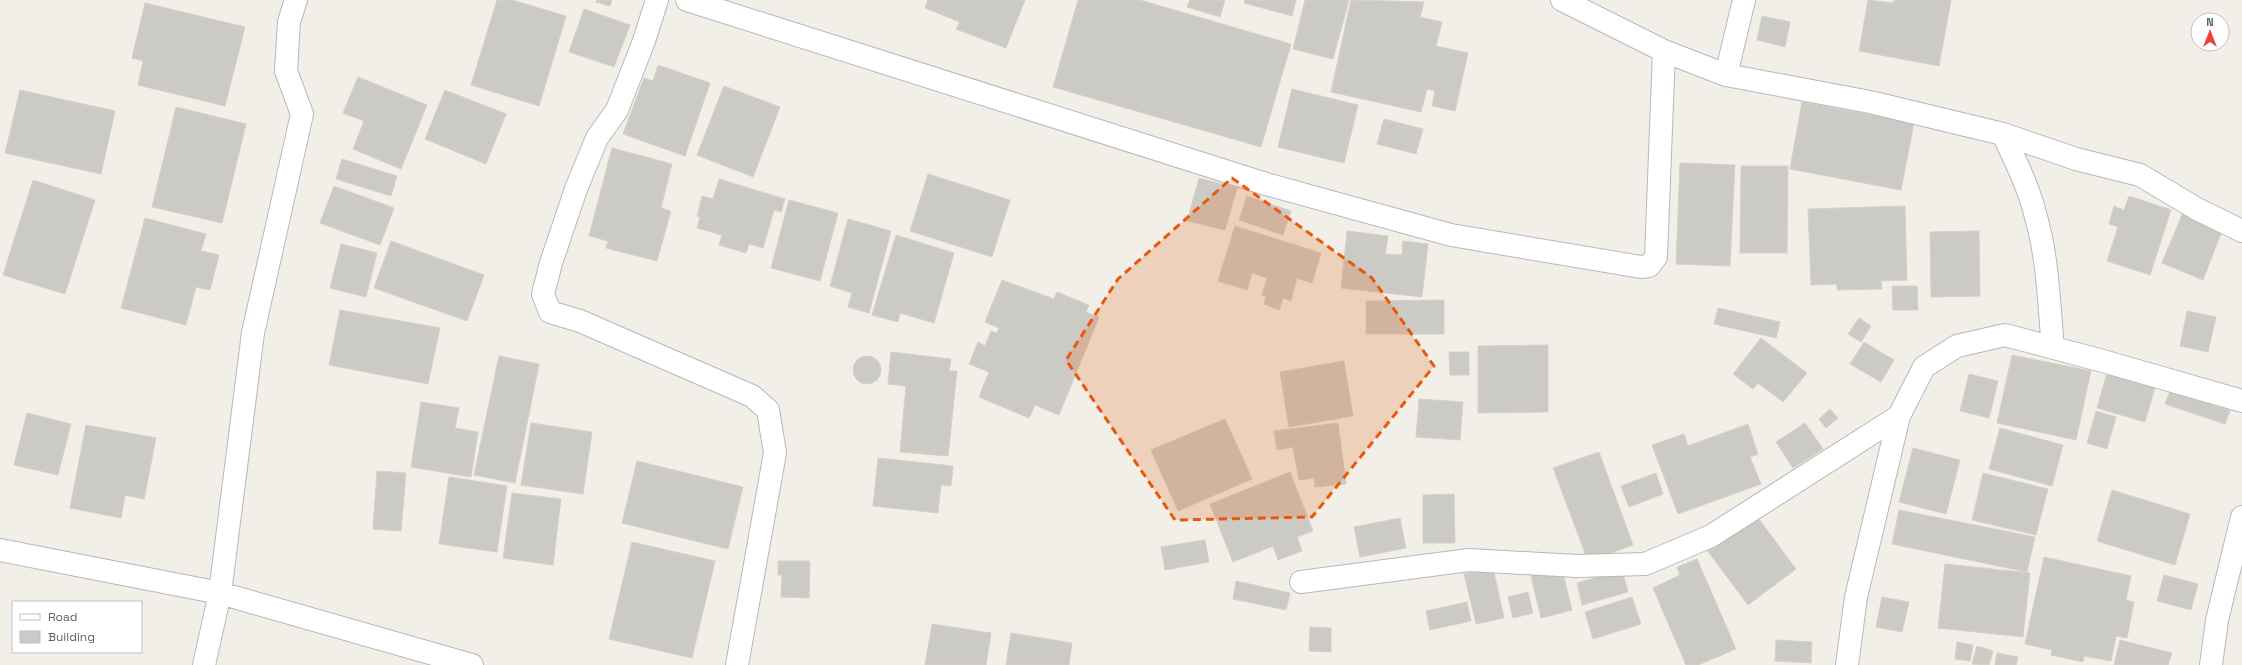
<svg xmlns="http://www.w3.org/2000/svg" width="2242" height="665" font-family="'Space Grotesk',sans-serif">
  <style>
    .building { fill: #cccac5; stroke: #d6d1c6 }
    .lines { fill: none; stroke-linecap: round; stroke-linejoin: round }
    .street-casing { stroke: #b5b8bc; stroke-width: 24 }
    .street { stroke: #fff; stroke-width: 22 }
    .marked { fill: #e8590c; fill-opacity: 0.2; stroke: #e8590c; stroke-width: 3; stroke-dasharray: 8 5; stroke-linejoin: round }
  </style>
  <rect width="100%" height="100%" fill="#f1efe8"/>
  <path class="building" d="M497,0H512L566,16L539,106L471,85Z
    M597,0H612L610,6L596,2Z
    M928,0H1025L1006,48L956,29L960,22L925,8Z
    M1078,0H1140L1291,44L1261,147L1053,87Z
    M1190,0H1225L1220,17L1187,7Z
    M1245,0H1296L1292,16L1244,3Z
    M1305,0H1349L1333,59L1293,49Z
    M1351,0L1424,2L1420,17L1442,22L1436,46L1468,53L1455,111L1432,106L1435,91L1427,89L1421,112L1331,92Z
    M1868,0L1893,3L1894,0H1951L1939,66L1859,51Z
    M145,3L245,27L225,106L138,85L143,61L132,58Z
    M584,9L630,25L614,67L569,52Z
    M1762,16L1790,22L1785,47L1757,40Z
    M658,65L710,83L685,156L623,134L644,78L653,81Z
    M358,77L427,105L401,169L353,149L364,121L343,113Z
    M724,86L780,107L753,177L697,155Z
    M1292,89L1358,105L1344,163L1278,147Z
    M20,90L115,111L101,174L5,153Z
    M445,90L506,114L486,164L425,139Z
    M1802,102L1914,123L1901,190L1790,169Z
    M176,107L246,124L222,223L152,207Z
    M1384,119L1423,129L1416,154L1377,144Z
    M612,148L672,164L661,208L671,211L657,261L606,248L608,241L589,236Z
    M342,159L397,176L391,196L336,179Z
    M1680,163L1735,165L1730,266L1676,264Z
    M1741,166H1788L1787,253H1740Z
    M928,174L1010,200L992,257L910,231Z
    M1199,178L1237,188L1225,230L1187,221Z
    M719,179L785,199L781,212L774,210L763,248L749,244L746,253L719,245L722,235L697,228L700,217L697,216L702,196L713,199Z
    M33,180L95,200L65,294L3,275Z
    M334,186L394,208L380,245L320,223Z
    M1247,196L1291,211L1283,235L1239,220Z
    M2129,196L2171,210L2150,275L2107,261L2118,227L2109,224L2114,206L2124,210Z
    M789,200L838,213L820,281L771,268Z
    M1905,206L1907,280L1881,281L1882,289L1837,290V284L1811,285L1808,209Z
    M2184,210L2224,226L2203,280L2162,263Z
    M145,218L206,234L201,251L219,255L210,290L196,287L186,325L121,308Z
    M848,219L891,231L869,313L848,307L852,293L830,286Z
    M1235,226L1321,253L1312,283L1297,278L1291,301L1283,298L1279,310L1264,304L1266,296L1262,295L1267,278L1252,273L1247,290L1218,281Z
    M1347,231L1388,236L1385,254L1402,255L1403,241L1428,244L1422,297L1341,288Z
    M1979,231L1980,296L1931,297L1930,232Z
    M896,235L954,253L934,323L900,313L898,322L872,315Z
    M391,241L484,275L467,321L374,288Z
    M341,244L377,253L366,297L330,288Z
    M1002,280L1054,299L1057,292L1089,305L1086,312L1099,317L1059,415L1035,405L1029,418L979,397L989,372L969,364L978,342L985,346L991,331L997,333L999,328L985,322Z
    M1892,286H1917L1918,310H1893Z
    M1444,300V334H1366V301Z
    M1718,308L1780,322L1776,338L1714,324Z
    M340,310L440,328L428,384L329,365Z
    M2187,311L2216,317L2208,352L2180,346Z
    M1859,318L1871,326L1861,342L1848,334Z
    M1761,338L1807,373L1783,402L1758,383L1753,389L1733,374Z
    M1864,342L1894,360L1881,382L1850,364Z
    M1548,345V412L1478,413V346Z
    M891,352L951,359L949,371H957L948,456L900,452L906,386L888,384Z
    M1449,352H1469V375H1450Z
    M2012,355L2091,371L2076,440L1997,423Z
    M853 370a14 14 0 1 1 28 0a14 14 0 1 1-28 0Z
    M499,356L539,364L515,483L474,475Z
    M1344,361L1353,416L1289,427L1280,372Z
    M2107,373L2155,387L2145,422L2097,408Z
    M1969,374L1998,381L1989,418L1960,411Z
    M2170,391L2230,411L2225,424L2165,404Z
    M1419,399L1463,402L1460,440L1416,437Z
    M421,402L459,408L455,428L478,432L471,477L411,467Z
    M1830,409L1838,418L1826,428L1819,419Z
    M2096,411L2116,417L2107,449L2087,443Z
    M27,413L71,424L58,475L14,465Z
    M1225,419L1252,479L1178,511L1151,450Z
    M531,423L592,432L583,494L521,485Z
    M1338,423L1346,484L1315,487L1314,478L1299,480L1293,447L1277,450L1274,431Z
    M1805,423L1823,449L1793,468L1776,442Z
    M1748,424L1758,454L1750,457L1761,484L1678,514L1652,445L1684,434L1688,446Z
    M86,425L156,438L144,499L125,495L121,518L70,508Z
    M2000,428L2063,445L2052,486L1989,469Z
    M1913,448L1960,460L1946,514L1899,502Z
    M1599,452L1633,545L1588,561L1553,468Z
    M878,458L953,466L951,486L941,485L938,513L873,506Z
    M637,461L743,487L728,549L622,523Z
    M377,471L406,473L401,531L373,529Z
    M1290,472L1313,531L1297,537L1302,551L1278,560L1273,546L1233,562L1210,504Z
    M1656,473L1663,494L1629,507L1621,486Z
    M1983,473L2048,489L2036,535L1972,520Z
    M449,477L507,486L497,552L439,544Z
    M2112,490L2190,514L2175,565L2097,541Z
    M512,493L561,499L553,565L503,558Z
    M1454,494L1455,543H1423V495Z
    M1899,510L2035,537L2027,572L1892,544Z
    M1755,514L1796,569L1748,605L1707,550Z
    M1400,518L1406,548L1360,557L1354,527Z
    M1205,540L1209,562L1165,570L1161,547Z
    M632,542L715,561L692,658L609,639Z
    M2044,557L2131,576L2126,600L2134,602L2127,638L2116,636L2111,661L2084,656L2083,662L2051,655L2052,650L2025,644Z
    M1697,559L1736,649L1698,665H1686L1653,588L1680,575L1677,567Z
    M778,561H810L809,598L781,597L782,575H778Z
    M1945,564L2030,573L2023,637L1938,628Z
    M1493,568L1504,618L1476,624L1464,574Z
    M1562,569L1572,610L1541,618L1531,576Z
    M1622,570L1628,592L1582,605L1577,583Z
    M2164,575L2198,584L2191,610L2157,601Z
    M1236,581L1290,593L1286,610L1233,599Z
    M1528,592L1533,613L1513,618L1508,597Z
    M1632,597L1641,624L1593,639L1585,612Z
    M1882,597L1909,602L1902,632L1876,627Z
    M1467,602L1471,621L1430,630L1426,611Z
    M932,624L991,633L986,665H925Z
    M1310,627L1331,628V652L1309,651Z
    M1011,633L1072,643L1069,665H1006Z
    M1776,640L1812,642L1811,663L1775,661Z
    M2120,640L2172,653L2168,665H2114Z
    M1957,642L1973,645L1970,661L1955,659Z
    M1977,646L1993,651L1989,665L1972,664Z
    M1997,653L2018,657L2016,665H1995Z"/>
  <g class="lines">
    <g class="street-casing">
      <path id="street" d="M657,0L644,41L617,110L597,138L576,189L551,263L543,294L550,312L580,321L752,396L768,410L775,453L737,665
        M687,0L1266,184L1451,235L1641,267L1649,266L1656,257L1664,51
        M1562,0L1664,51L1726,75L1870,102L2003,134L2076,159L2140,175L2197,209L2242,231
        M1726,75L1744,0
        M2003,134C2016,162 2029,188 2036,217C2048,259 2049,305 2053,348
        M0,550L220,593L472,665
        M1301,582L1469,560L1577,566L1645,564L1711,536L1899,416
        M204,665L220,593L253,333L302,114L286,71L289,22L296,0
        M1847,665L1856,597L1899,416L1924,367L1957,346L2005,335L2103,361L2242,401
        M2211,665L2217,620L2242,517"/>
    </g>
    <use href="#street" class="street"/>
  </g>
  <path class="marked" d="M1232,178L1372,278L1434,366L1312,517L1175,520L1066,360L1118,279Z"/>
  <rect x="12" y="601" width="130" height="52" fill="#ffffff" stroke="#bfc1c3"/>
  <rect x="20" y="614" width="20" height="6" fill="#ffffff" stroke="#bfc1c3"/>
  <text x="48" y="621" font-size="12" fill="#5f6368">Road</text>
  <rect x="20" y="631" width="20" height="12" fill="#cccac5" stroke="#bfc1c3"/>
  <text x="48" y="641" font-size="12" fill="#5f6368">Building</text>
  <g transform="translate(2210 32)"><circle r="19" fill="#ffffff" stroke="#bfc1c3"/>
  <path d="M0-3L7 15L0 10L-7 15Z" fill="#ea4335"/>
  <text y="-6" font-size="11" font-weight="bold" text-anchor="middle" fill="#5f6368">N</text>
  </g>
</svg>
